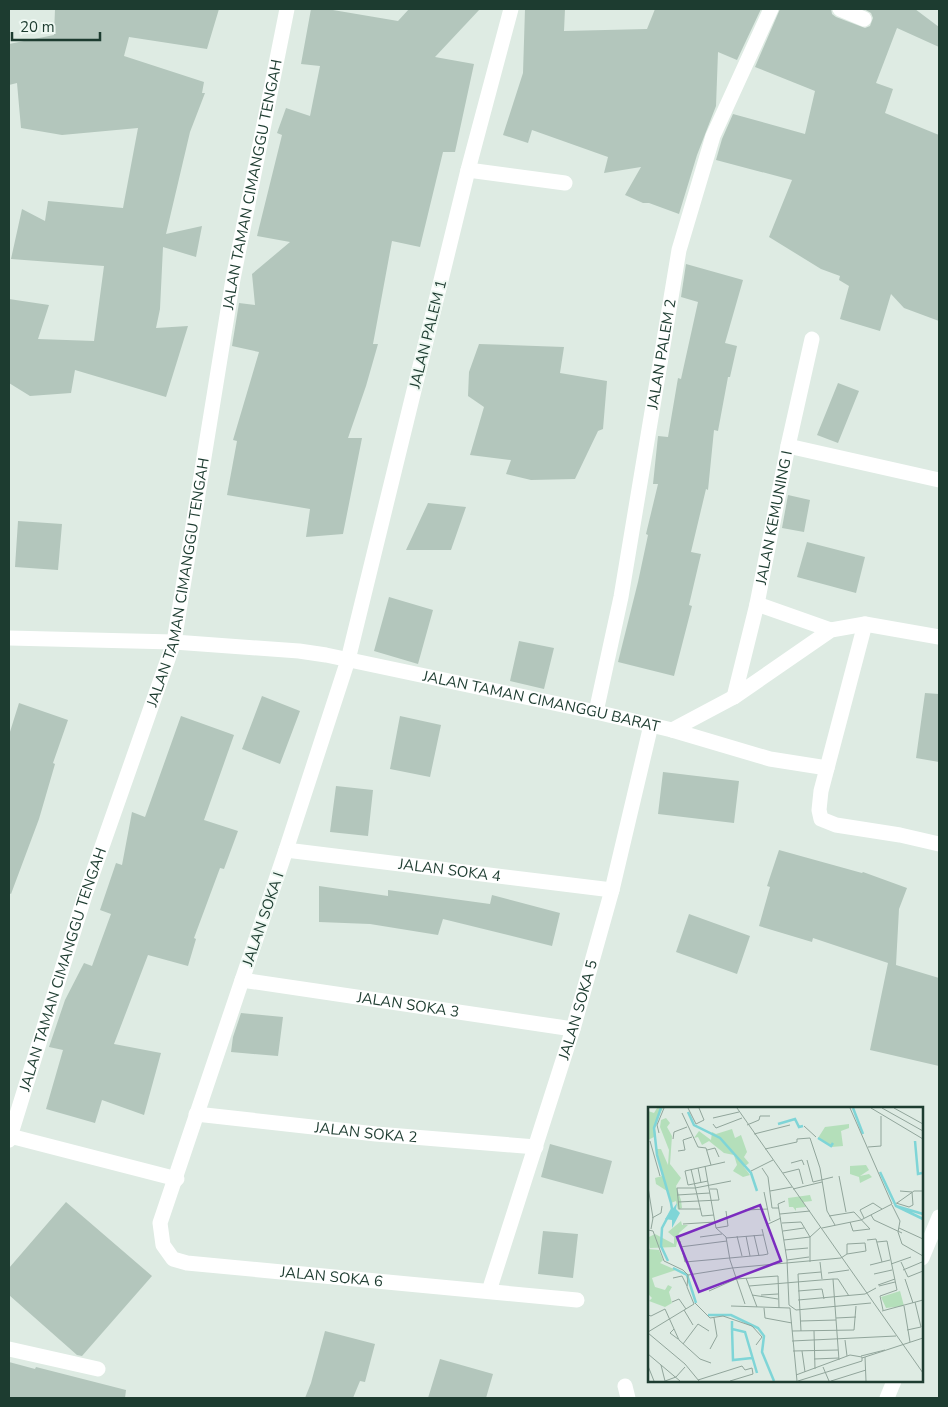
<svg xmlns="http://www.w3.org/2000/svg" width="948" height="1407" font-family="'Nunito Sans',sans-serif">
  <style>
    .building { fill: #b3c6bc }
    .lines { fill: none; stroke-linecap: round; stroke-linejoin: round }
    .minor { stroke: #fff; stroke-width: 15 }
    .labels { text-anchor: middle; stroke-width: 4; stroke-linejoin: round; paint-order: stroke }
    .street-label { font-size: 15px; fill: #1d3c30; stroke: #eef8f2 }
    .inset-river { fill: none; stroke: #7fd5d7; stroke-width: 2.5 }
    .inset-road { fill: none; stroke: #91a59b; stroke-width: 1 }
    .view { fill: #7b2cbf; fill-opacity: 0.15; stroke: #7b2cbf; stroke-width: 2.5 }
    .inset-edge { fill: none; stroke: #1d3c30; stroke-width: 2.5 }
  </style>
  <rect width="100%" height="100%" fill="#deebe3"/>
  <path class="building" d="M55,9H219L207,49L129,37L124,56L204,82L202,93H205L190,132L166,234L202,226L196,257L163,247L160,309L156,328L188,326L166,397L75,370L71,393L30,396L9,383V299L49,305L38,339L94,341L104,266L11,259L22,209L45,221L48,201L123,208L138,128L62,135L21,128L17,83L9,85V44L54,35Z
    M311,9H327L398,21L409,9H480L435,57L474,64L455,152H443L420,247L392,241L373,344H378L366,386L348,438H362L343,534L306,537L310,509L227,495L237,441L233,440L259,352L232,346L239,303L255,305L252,274L290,242L257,236L282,135L277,133L286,108L310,116L320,66L301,64Z
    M525,9H565L564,31L647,29L655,9H761L737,60L718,52L716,106L697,155L679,214L649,203H643L625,195L641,167L604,173L608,157L532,130L528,143L503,135L523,73Z
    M780,9H831L832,14L836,17L865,28L870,26L873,18L871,13L864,9H915L939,27V47L897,28L876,83L893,89L885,113L939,135V321L904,308L891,294L880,331L840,319L849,286L839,280L840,276L821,269L769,237L792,180L716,160L722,139L733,114L805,134L815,91L755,67Z
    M686,264L743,280L725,343L737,346L730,377H728L718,431L714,430L708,490L706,489L691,552L701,554L689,605L692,606L674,676L618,662L638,582L648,535L646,534L658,484H653L658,436L668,437L678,378L681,379L698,302L681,297Z
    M479,344L564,347L560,373L607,381L603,429L598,431L575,479L531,480L506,474L511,460L470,455L484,407L468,396L469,372Z
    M838,383L859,391L838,443L817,435Z
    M788,495L810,500L804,532L782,528Z
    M428,503L466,507L451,550H406Z
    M18,521L62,524L58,570L15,567Z
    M807,542L865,557L856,593L797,577Z
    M389,597L433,610L418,664L374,651Z
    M519,641L554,648L544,689L510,681Z
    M925,693L939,694V762L916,758Z
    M262,696L300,711L280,764L242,749Z
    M19,703L68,720L53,763L55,764L39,819L11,894L9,893V735Z
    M181,716L234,735L204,820L238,831L224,869L220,868L194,938L196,939L188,966L148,955L114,1044L161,1053L144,1115L102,1100L95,1123L46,1109L63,1050L49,1047L65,1000L84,963L92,966L111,914L100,910L116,863L122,865L132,812L145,817Z
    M400,716L441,725L430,777L390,769Z
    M663,772L739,781L734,823L658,814Z
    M336,786L373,790L368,836L330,832Z
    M779,850L862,873L863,872L907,888L899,909L896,965L939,978V1066L870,1050L888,963L813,938L812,942L759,926L770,887L767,886Z
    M319,886L388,896V890L490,904L492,895L560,913L552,946L443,919L438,935L370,924L319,922Z
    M689,914L750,936L737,974L676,952Z
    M241,1013L283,1017L278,1056L231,1052L233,1037Z
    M550,1144L612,1161L603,1194L541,1177Z
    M66,1202L152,1276L82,1356L77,1355L9,1295V1268Z
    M543,1231L578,1234L573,1278L538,1274Z
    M325,1331L375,1344L365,1382L360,1381L353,1398H305L311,1383Z
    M440,1359L493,1374L486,1398H428Z
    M9,1362L35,1369L36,1367L126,1390L125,1398H9Z"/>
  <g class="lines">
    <g class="minor">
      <path id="s1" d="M511,9L468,170L348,660L286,850L160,1223L163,1245L173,1259L187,1263L577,1300"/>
      <path d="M840,9L864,19"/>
      <path d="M468,170L565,183"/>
      <path d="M788,446L939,480"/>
      <path d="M757,604L831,630"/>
      <path d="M865,624L821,791L819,810L821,819L836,825L900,835L939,844"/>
      <path id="s2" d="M9,638L174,642L299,651L326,655L596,712L672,730L734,697L831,630L865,624L939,637"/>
      <path id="s3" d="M734,697L757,604L788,446L812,339"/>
      <path id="s4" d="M596,712L621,597L679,250L713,136L771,9"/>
      <path d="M672,730L770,759L827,768"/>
      <path id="s5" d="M286,850L612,890"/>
      <path id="s6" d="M242,980L573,1029"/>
      <path id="s7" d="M196,1114L376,1134L536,1147"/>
      <path d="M10,1136L177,1179"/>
      <path id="s8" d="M9,1140L85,895L174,642L233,279L287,9"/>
      <path d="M922,1258L939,1217"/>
      <path id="s9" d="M489,1291L573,1029L612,890L651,725"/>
      <path d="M9,1349L98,1369"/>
      <path d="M625,1386L628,1398"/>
      <path d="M887,1398L894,1381"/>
    </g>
  </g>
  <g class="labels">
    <g class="street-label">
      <text dy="5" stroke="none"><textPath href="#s8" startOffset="989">JALAN TAMAN CIMANGGU TENGAH</textPath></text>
      <text transform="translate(428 334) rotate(-76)" y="5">JALAN PALEM 1</text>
      <text dy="5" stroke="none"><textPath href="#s4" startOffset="364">JALAN PALEM 2</textPath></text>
      <text dy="5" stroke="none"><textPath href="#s3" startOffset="184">JALAN KEMUNING I</textPath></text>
      <text dy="5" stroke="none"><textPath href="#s8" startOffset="584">JALAN TAMAN CIMANGGU TENGAH</textPath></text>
      <text dy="5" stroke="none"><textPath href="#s2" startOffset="538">JALAN TAMAN CIMANGGU BARAT</textPath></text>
      <text dy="5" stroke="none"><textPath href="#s5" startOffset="165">JALAN SOKA 4</textPath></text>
      <text transform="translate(263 919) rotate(-71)" y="5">JALAN SOKA I</text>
      <text dy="5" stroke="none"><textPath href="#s8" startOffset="179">JALAN TAMAN CIMANGGU TENGAH</textPath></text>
      <text dy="5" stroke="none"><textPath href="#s6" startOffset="168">JALAN SOKA 3</textPath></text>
      <text dy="5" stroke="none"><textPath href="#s9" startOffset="295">JALAN SOKA 5</textPath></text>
      <text dy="5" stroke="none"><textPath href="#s7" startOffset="171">JALAN SOKA 2</textPath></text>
      <text dy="5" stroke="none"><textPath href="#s1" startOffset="1464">JALAN SOKA 6</textPath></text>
    </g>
  </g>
  <g transform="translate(648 1107)">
    <rect width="275" height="275" fill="#deebe3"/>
    <path d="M9,1H15L6,18L8,29L0,33V4L6,6ZM18,11L22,16L19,20L24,29L22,57L33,71L28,79L33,93L34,101L30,103L28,94L23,96L19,84L8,77L7,71L14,69L8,42H13L20,58L21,43L12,20L13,13ZM201,17V21L193,24L195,39L184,40L170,31L177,20ZM84,22L87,31L93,28L99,45L96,50L101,56L96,60L102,68L95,70L85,64L89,58L86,48L76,46L61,34L54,38L50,30L46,31L51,24L63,33L64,25L68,27ZM218,58L221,63L212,69L221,67L224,70L212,76L211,70L202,67V59ZM162,88L164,94L155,95L158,100L148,101V104L145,100H141L140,91ZM33,114L34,118H40L31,126L28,140L2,141L1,130L7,127L26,137V130L20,125ZM0,142L11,143L15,153L12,156L28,163L4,171L7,180L17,183L20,178L24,180L21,185L24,196L17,200L1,194L4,191L0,187ZM252,184L256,199L238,201L233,190Z" fill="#b4dfba"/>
    <path d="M29,96L28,102L32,106L24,121V113L17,112Z" fill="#7fd5d7"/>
    <path class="inset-river" d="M13,1L6,21L9,48L23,96L24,102L14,121L13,139L20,154M205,1L215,27M40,5L46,18L72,31L103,66L109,84M130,17L147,12L151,20L155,19M170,31L183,39L185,36M267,34L270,67L274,66M232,65L248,99L275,112M248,99L275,107M25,161L39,168L48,196M60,208H83L110,221L116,229L114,245L126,274M84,214V222L97,225L109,266M84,222L85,253L104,251"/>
    <path class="inset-road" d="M40,1L48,17L56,13L51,1M89,1L275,266M202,1L244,97M223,1L275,32M234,1L275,24M246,1L275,17M34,6L50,40L58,41L63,58M65,11L91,5M65,17L68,21L94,11M99,18L111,13L112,9H122M156,19L168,30M11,26L9,18L16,1M106,27L142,18M25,32L26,25L39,20M149,32L162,31L172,61L179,104L187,118M2,34L12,69M220,40L233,39V9M117,42L149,35V32M59,43L67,41L71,50M30,44L37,43L35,33L44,30M159,53L165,75L185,70M143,56L154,53L156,58M57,59L68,121L78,130L82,153L97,197M50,61L53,76M114,61L120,70L124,101H131M43,62L54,109L66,108M103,64L125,53M135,66L151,62L155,77M191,69L198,105M40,78L37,64L77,55M40,78L60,74M0,80L5,111L3,122M145,82L174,75M122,84L144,80M116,85L122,114M29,88L62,86M137,94L130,97L139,153L141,198L148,203M30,95L71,93L69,82H62M248,96L261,100L265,98L264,85L252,84M249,96L266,84H275M244,98L252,114L250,125L254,137L275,149M53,102H31L29,81H47L83,74M97,103L120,102M132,107L162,104M223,108L226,113L254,126M181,109L206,105L222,122L205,124L202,115M4,111L13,106L14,99M216,111L212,103L225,96L234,102M134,116L153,115L162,130V155M35,117L67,115M118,118L133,111M68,121L80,119L78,104M174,121L213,113L244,97M251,121L275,132M114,122L120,147L115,148M0,123L5,124L16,154L35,163L40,168L84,161L193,151L199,147L218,144L217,136L199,137V147M135,124L156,121M106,128L111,149M89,129L94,149M98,129L102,149M52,130L74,127M78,131L115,128M136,133L162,130L173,120M219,133L228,132L234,155M32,134L37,155L115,148M229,135L239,134L249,183L232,189L235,203M32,140L79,134M137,143L160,141M139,153L161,150M172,155L174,172M253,155L260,170L275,164M243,157L263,150M222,158L242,153M255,163L274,155M180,166L201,163M226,167L244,163M25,171L34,169L39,179M98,171L109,200M185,172H190L201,189M257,172L265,196M230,178L247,172M101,179L185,172L191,253M231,179L247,175M61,184L88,172L130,169L131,201M150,184L174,182L176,192M104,188L130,192M113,188L130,187M150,193L217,187L228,181M24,195L31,192L38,202M47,196L62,211L75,209L104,219L114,230L108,238M83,199L142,201L149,274M256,199L262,235M116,201L117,211L144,216M36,203L45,218M148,203L223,196M234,204L275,193M0,208L3,209L17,202L31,233L52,252L63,256M188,211L208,210M153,214L188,213M26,222L22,226L30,232M259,223L273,220L267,195M144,224L206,223L208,199M153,224L150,167L173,165M166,224L167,262M0,225L46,197L39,180L40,168M0,226L37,257L51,274M197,233L199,249M144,234L248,229M35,237L50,217L61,224M62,242L69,229L66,211M145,244L190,243M154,244L157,265M0,247L32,274M213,249L237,243M217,250L218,274M214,251L275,231M166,252L191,251M13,258L17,274M0,259L6,274M175,260L181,274M148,268L202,248L214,250V254L150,274M50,273L94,259L97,263L104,261M17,274L28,270L37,260M82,274L105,267L104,261M183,274L218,263"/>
    <path class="view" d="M112,98L133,154L51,185L29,130Z"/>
    <rect width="275" height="275" class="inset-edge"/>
  </g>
  <rect width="948" height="1407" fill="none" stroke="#1d3c30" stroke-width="20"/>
  <path d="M12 32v8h88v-8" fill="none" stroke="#1d3c30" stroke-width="2.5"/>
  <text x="20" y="32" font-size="15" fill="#1d3c30" stroke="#eef8f2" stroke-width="4" paint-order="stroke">20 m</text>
</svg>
